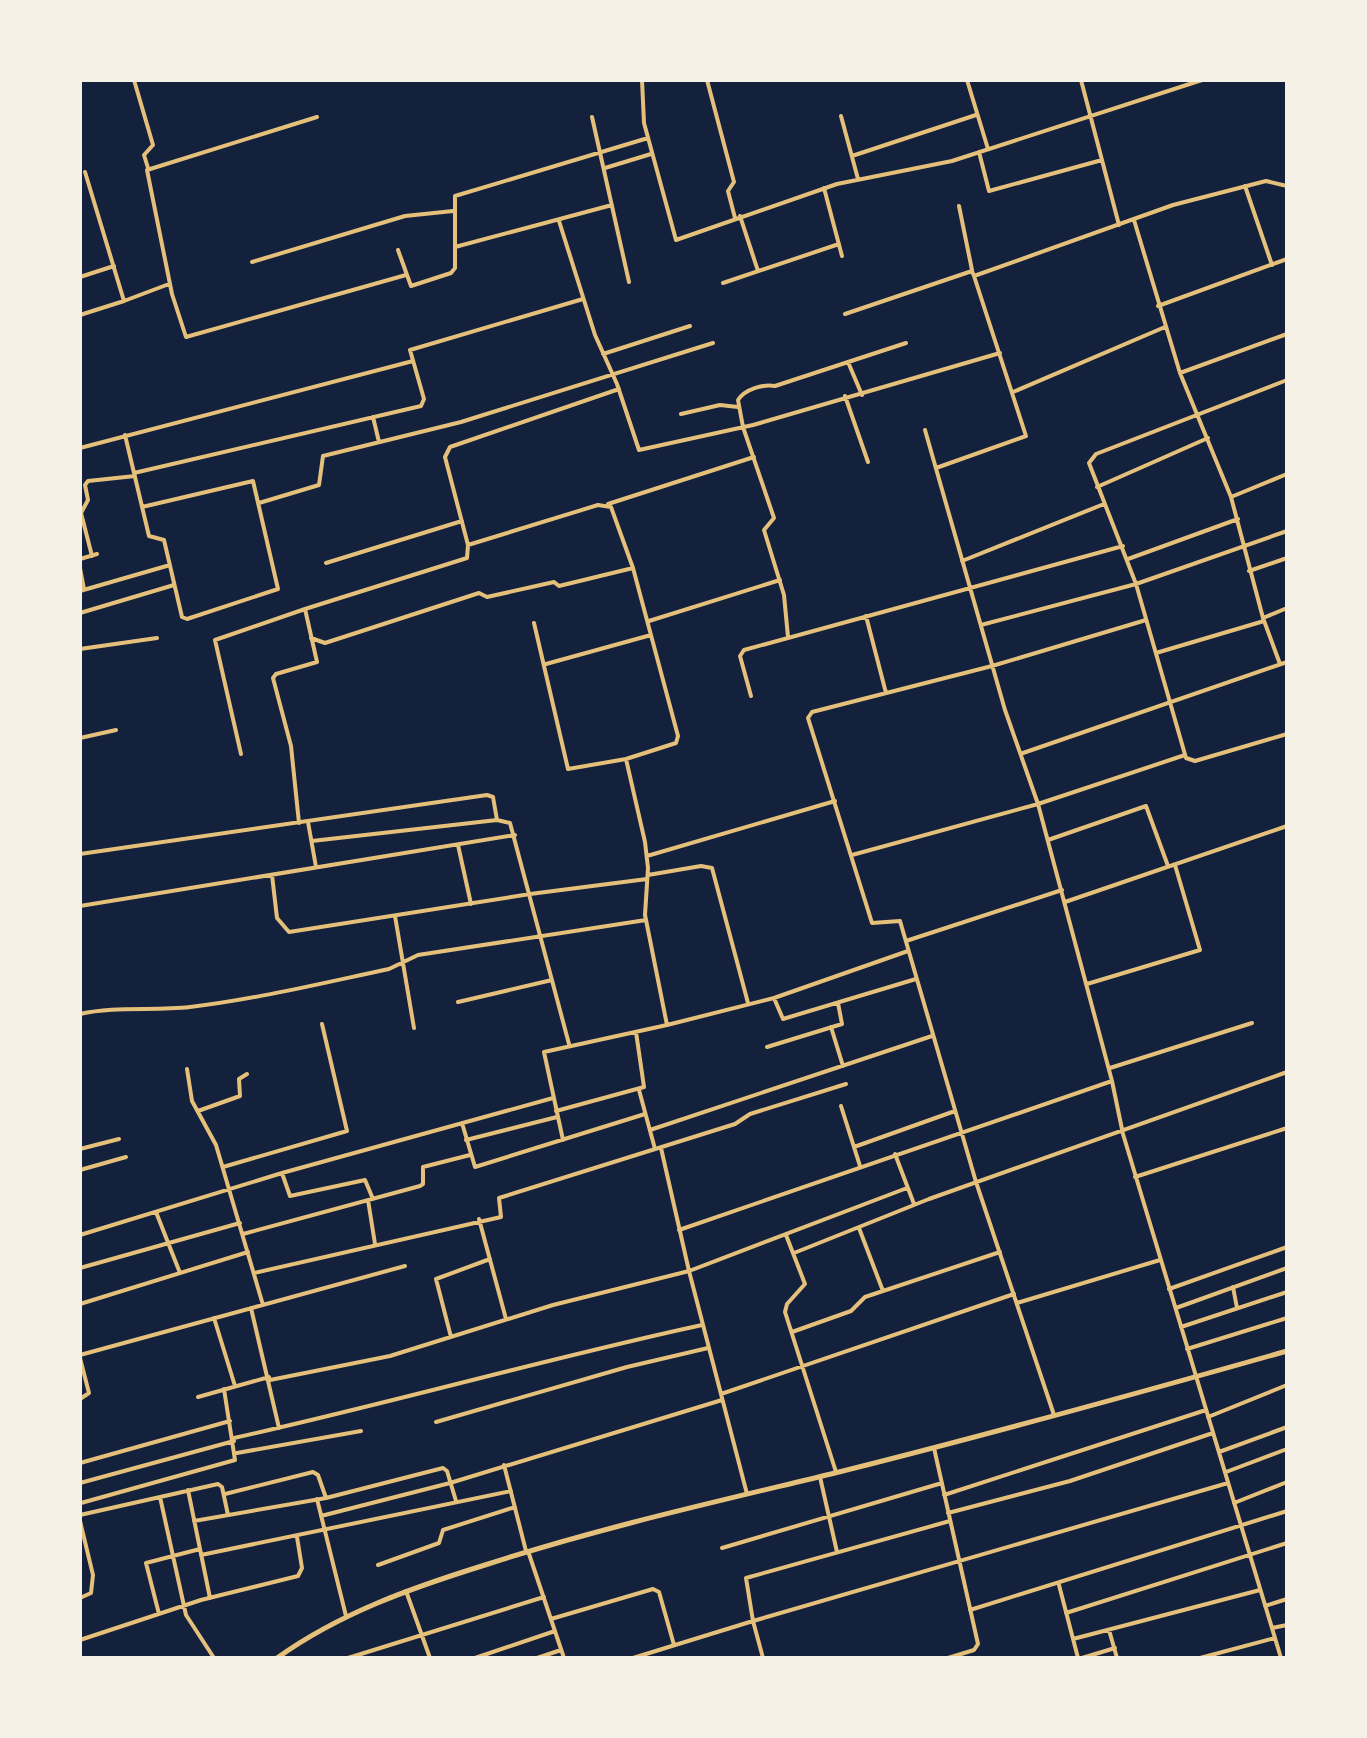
<svg xmlns="http://www.w3.org/2000/svg" width="1367" height="1738" font-family="'Space Grotesk',sans-serif">
  <style>
    .lines { fill: none; stroke-linecap: round; stroke-linejoin: round }
    .minor { stroke: #e5c07b; stroke-width: 4 }
    .tertiary { stroke: #e5c07b; stroke-width: 5 }
  </style>
  <rect width="100%" height="100%" fill="#14213d"/>
  <g class="lines">
    <path class="minor" d="M134,80L153,145L144,155L148,168
      M642,80L644,123L676,240L837,184L952,161L1202,80
      M707,80L734,182L728,191L735,218
      M967,80L988,149
      M1081,80L1119,225
      M841,116L858,179
      M317,117L147,170L172,294L186,337L406,275
      M592,117L629,282
      M979,152L989,191L1102,160
      M852,156L976,115
      M605,168L651,154
      M1245,186L1272,265
      M824,188L842,256
      M959,206L972,270
      M740,216L758,271
      M1134,220L1180,373L1231,497L1263,618L1280,664
      M559,221L595,335L617,384L639,450L753,425L1000,353
      M455,247L612,205
      M398,250L411,286L451,273L455,268V196L648,138
      M252,262L405,216L453,211
      M80,277L114,266
      M723,283L839,244
      M124,301L169,284
      M1158,306L1287,259
      M845,314L972,271L974,276
      M80,315L124,301L85,172
      M603,354L690,326
      M848,362L862,395
      M1180,373L1287,334
      M1287,380L1096,454L1089,463L1136,584L1186,758L1195,761L1287,734
      M1013,392L1165,327
      M845,396L868,462
      M681,414L720,405L738,407
      M373,417L379,442
      M925,430L1005,710L1038,804L1112,1081L1123,1134L1281,1658
      M125,435L149,536L164,540L182,617L187,619L278,589L253,481L142,507
      M80,448L413,361
      M936,468L1026,436L974,276L1173,205L1266,181L1287,186
      M134,473L421,406L424,399L410,350L583,299
      M1097,487L1208,438
      M1231,497L1287,474
      M259,503L319,485L323,456L461,422L713,343
      M608,504L754,457
      M92,556L81,513L88,500L85,485L88,481L135,476
      M80,559L97,554
      M1128,559L1238,519
      M962,561L1104,504
      M326,563L462,521
      M80,568L84,589
      M1249,571L1287,558
      M80,591L170,565
      M80,613L174,585
      M866,616L886,693
      M1263,618L1287,608
      M649,621L780,580
      M534,623L568,769L626,759L676,743L678,736L633,568L611,507L598,505L468,545L445,457L450,447L619,389
      M981,625L1136,584L1287,531
      M788,637L784,595L764,530L774,518L743,427L738,400C745,389 763,384 775,386L906,343
      M311,638L325,643L479,593L487,597L554,582L559,586L633,568
      M80,649L157,638
      M1156,653L1264,621
      M546,664L651,635
      M751,696L740,656L744,650L1123,546
      M80,738L116,730
      M1023,753L1287,662
      M241,754L215,640L305,609
      M308,822L316,867
      M299,823L291,746L273,678L276,674L317,662L305,609L467,558L468,545
      M1048,840L1146,806L1168,866
      M312,841L497,820L510,823L569,1044
      M458,845L471,904
      M80,854L487,795L493,797L497,820
      M852,855L1038,804L1185,755
      M647,856L835,801
      M272,875L277,918L289,932L530,894L647,879
      M648,875L701,866L712,868L748,1003
      M1065,902L1287,826
      M80,906L515,835
      M395,916L414,1028
      M906,941L1062,890
      M1087,984L1200,950L1175,865
      M774,998L783,1019L916,979
      M458,1002L552,980
      M80,1014C115,1006 153,1011 190,1007C257,999 323,983 389,969L418,955L646,920
      M667,1025L774,998L908,951
      M831,1027L843,1066
      M767,1047L842,1024L838,1003
      M1110,1068L1252,1023
      M187,1069L192,1101L216,1145L263,1305
      M639,1090L655,1149
      M841,1106L860,1166
      M198,1111L240,1096L239,1079L247,1074
      M556,1111L644,1087L636,1032
      M462,1123L475,1167L645,1114
      M650,1130L932,1036
      M466,1140L557,1117
      M563,1140L544,1052L667,1025L645,915L648,868L645,842L626,759
      M854,1147L955,1111
      M661,1148L689,1271L747,1494
      M80,1149L119,1139
      M895,1154L914,1204
      M223,1167L347,1131L322,1024
      M80,1170L126,1157
      M282,1173L290,1196L365,1180L373,1199
      M1135,1177L1287,1128
      M368,1200L375,1244
      M156,1212L180,1273
      M479,1219L506,1319
      M859,1228L883,1291
      M679,1230L1112,1081
      M243,1234L420,1186L423,1184V1167L470,1155
      M80,1235L282,1173L553,1098
      M786,1235L805,1284L787,1304L785,1312L836,1472
      M794,1253L929,1199L1287,1072
      M80,1268L240,1223
      M254,1273L501,1217L499,1198L735,1124L750,1114L846,1084
      M1233,1287L1237,1308
      M1169,1289L1287,1247
      M1017,1303L1160,1260
      M80,1304L248,1252
      M251,1308L279,1428
      M1176,1308L1287,1268
      M214,1318L235,1386
      M1181,1327L1287,1292
      M792,1332L851,1311L865,1297L1000,1252
      M451,1337L436,1279L490,1259
      M1187,1349L1287,1318
      M80,1355L405,1266
      M80,1358L89,1393L80,1399
      M270,1380L390,1356L553,1305L689,1271L907,1188
      M721,1394L1014,1294
      M198,1397L269,1377
      M1054,1415L976,1182L900,921L872,923L808,718L812,712L992,666L1146,620
      M1208,1417L1287,1385
      M436,1422L627,1367L708,1348
      M234,1438C391,1403 545,1359 702,1325
      M934,1448L978,1644L974,1650L948,1658
      M1219,1452L1287,1427
      M237,1453L361,1431
      M80,1463L230,1421
      M504,1465L526,1551
      M1226,1472L1287,1449
      M820,1477L837,1552
      M80,1483L234,1441
      M188,1490L210,1598
      M225,1494L313,1472L318,1475L326,1498
      M944,1495L1206,1410
      M160,1497L186,1615L214,1658
      M317,1499L346,1616
      M81,1503L235,1460L224,1389
      M1234,1503L1287,1482
      M948,1513L1070,1481L1213,1433
      M80,1515L218,1484L222,1487L228,1515
      M321,1516L450,1483L722,1400
      M80,1521L93,1575L91,1593L80,1598
      M194,1521L326,1498L443,1468L447,1471L456,1501
      M950,1521L746,1578L753,1621L1228,1483
      M722,1548L942,1483
      M528,1551L564,1658
      M201,1555L511,1491
      M378,1565L439,1543L443,1530L515,1507
      M1059,1585L1078,1658
      M406,1591L430,1658
      M1265,1606L1287,1599
      M970,1610L1287,1511
      M1066,1613L1287,1543
      M159,1614L146,1563L200,1549
      M551,1619L653,1589L659,1592L674,1645
      M1272,1628L1287,1625
      M1109,1630L1117,1658
      M1073,1639L1260,1590
      M80,1640L201,1600L298,1576L302,1568L297,1537
      M348,1658L544,1597
      M475,1658L555,1631
      M537,1658L561,1650
      M633,1658L753,1621L763,1658
      M1082,1658L1115,1648
      M1200,1658L1275,1638"/>
    <path class="tertiary" d="M277,1658C340,1613 411,1588 485,1565C599,1528 715,1502 831,1474C984,1436 1135,1394 1287,1351"/>
  </g>
  <rect width="1367" height="1738" fill="none" stroke="#f6f1e7" stroke-width="164"/>
</svg>
